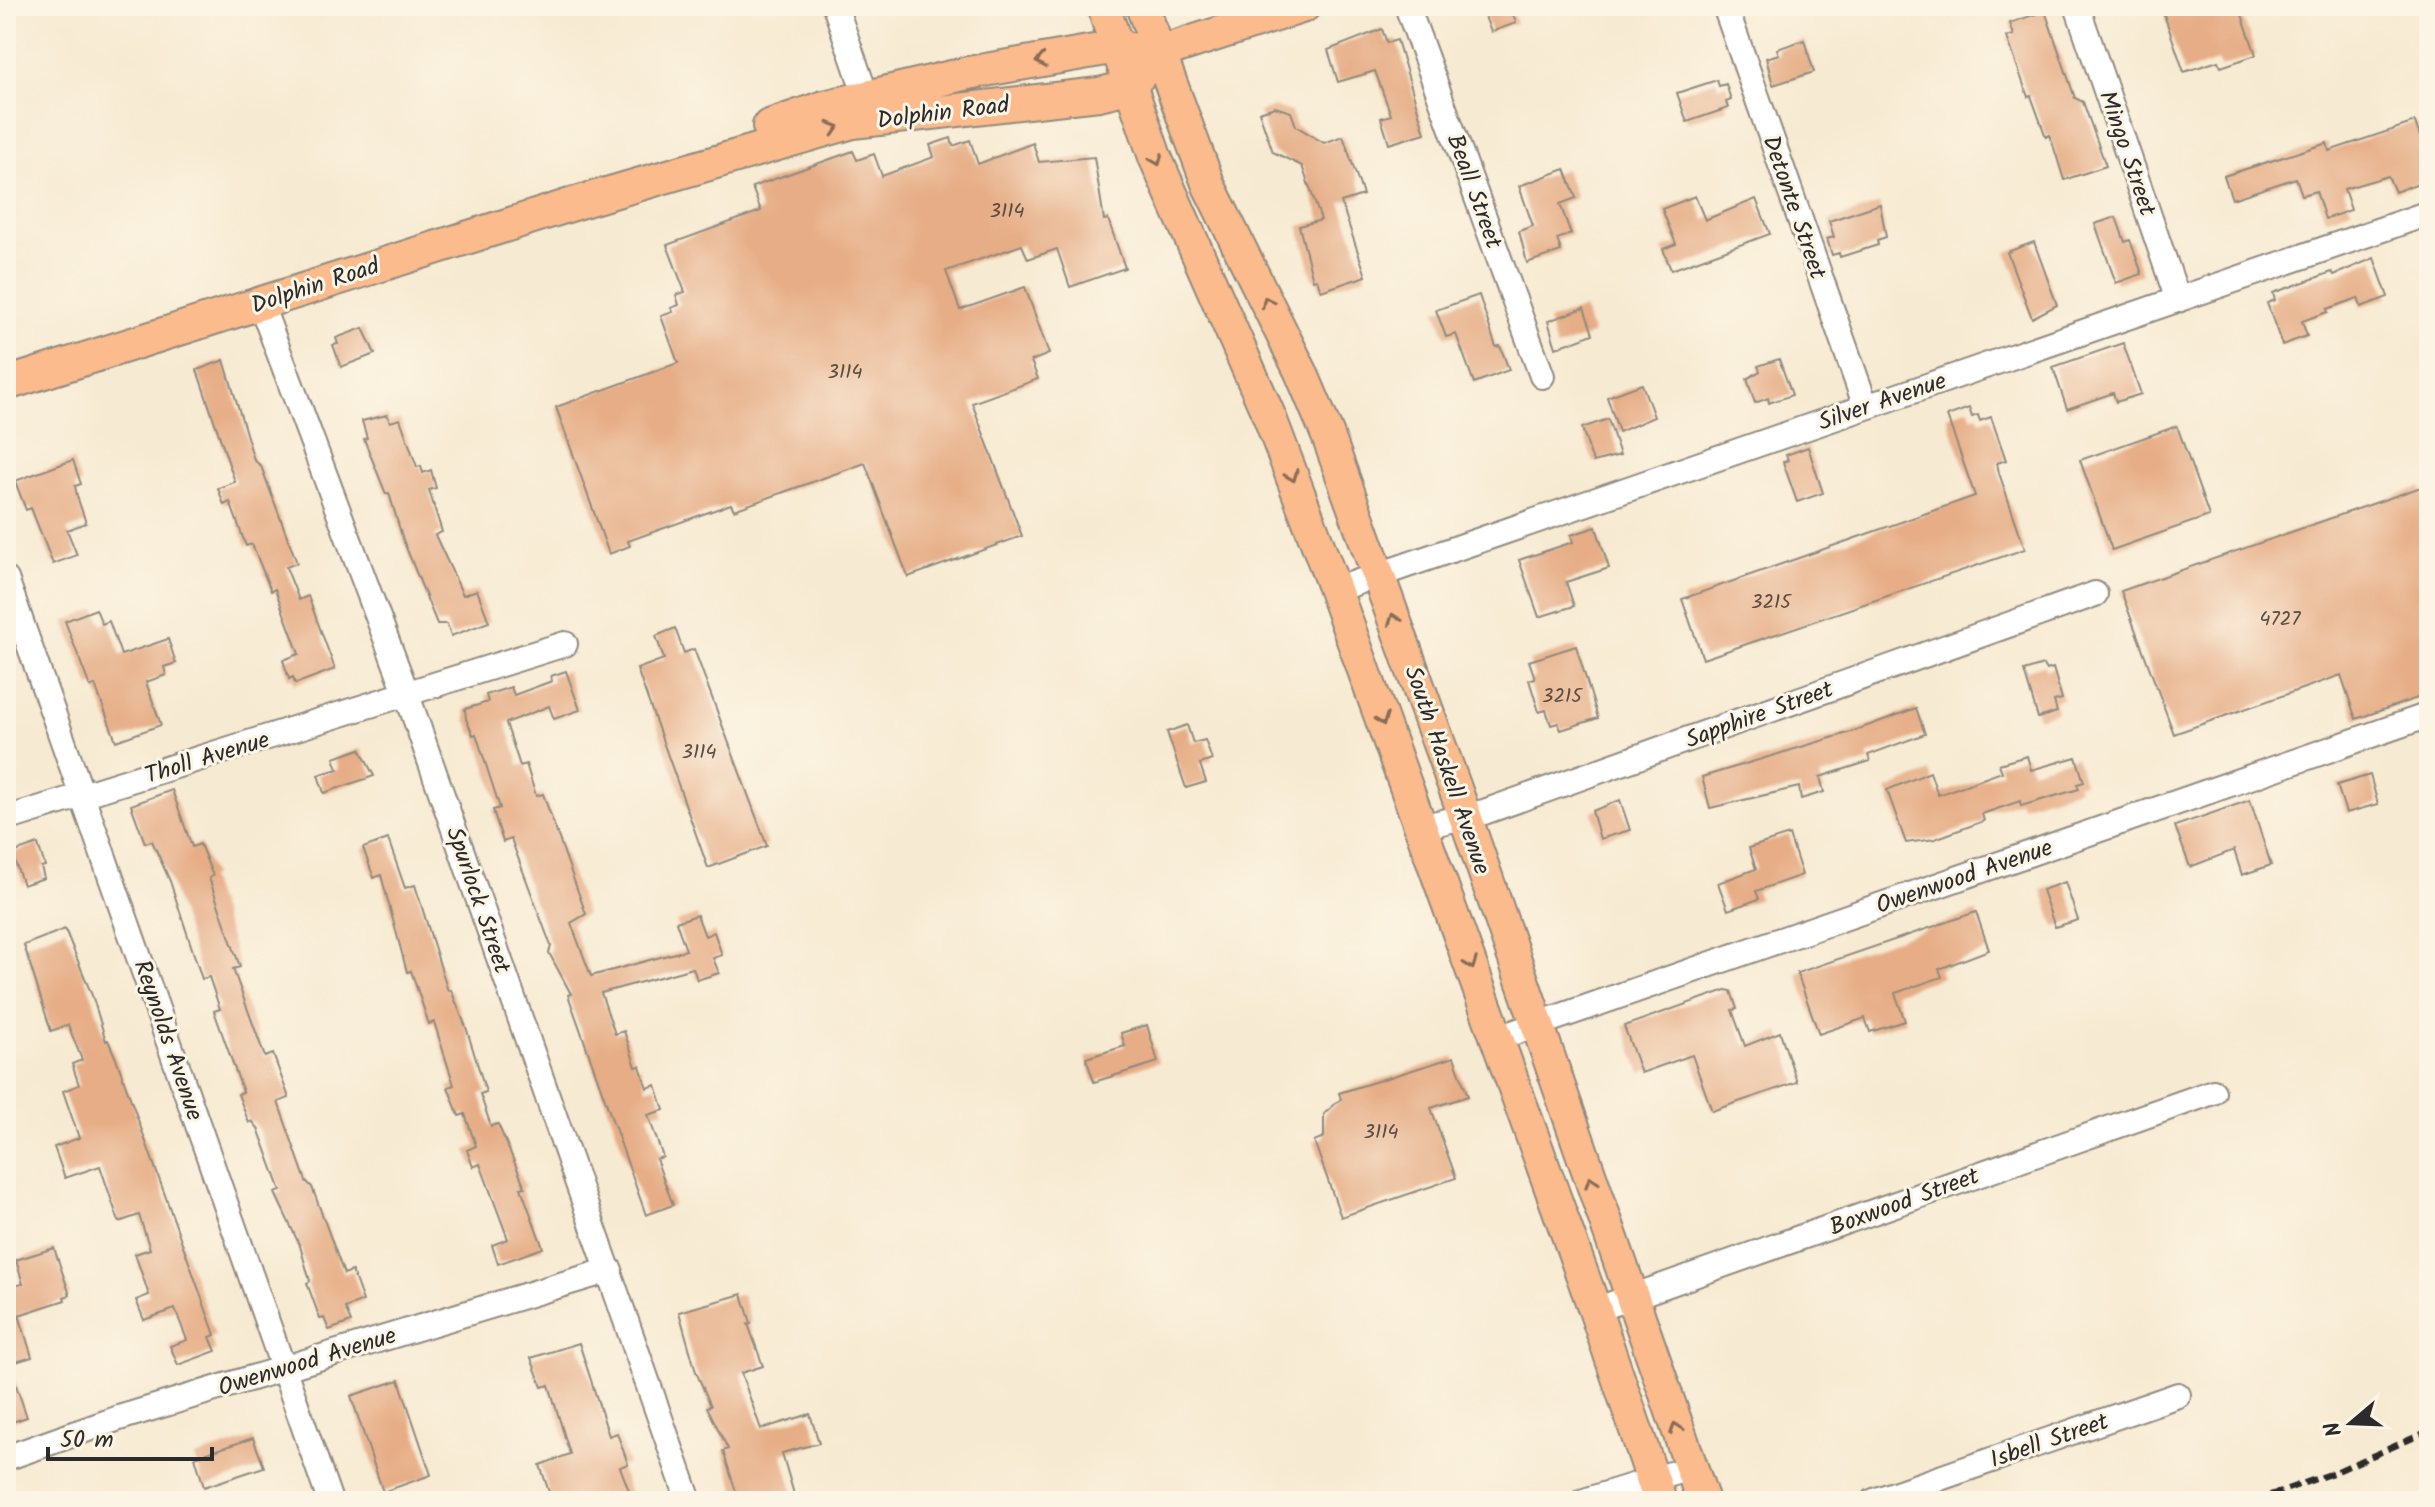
<svg xmlns="http://www.w3.org/2000/svg" width="2435" height="1507" font-family="Kalam,sans-serif">
  <style>
    .building { fill: #e6ad86 }
    .lines { fill: none; stroke-linecap: round; stroke-linejoin: round }
    .minor-casing { stroke: #918a7e; stroke-width: 28 }
    .major-casing { stroke: #918a7e; stroke-width: 36 }
    .minor { stroke: #fff; stroke-width: 24 }
    .major { stroke: #fbbb8c; stroke-width: 32 }
    .rail { stroke: #2b2b2b; stroke-width: 6; stroke-dasharray: 12 6; stroke-linecap: butt }
    .oneway { stroke: #896c57 }
    .labels { text-anchor: middle; stroke-width: 6; stroke-linejoin: round; paint-order: stroke }
    .number-label { font-size: 20px; fill: #5a4c42 }
    .street-label { font-size: 24px; fill: #2b2b2b; stroke: #fcf5e5 }
  </style>
  <rect width="100%" height="100%" fill="#fcf5e5"/>
  <filter id="ink" filterUnits="userSpaceOnUse"><feTurbulence type="fractalNoise" baseFrequency=".0125" numOctaves="2"/><feDisplacementMap in="SourceGraphic" scale="16" xChannelSelector="R" yChannelSelector="G"/><feConvolveMatrix kernelMatrix="1 2 1 2 8 2 1 2 1" color-interpolation-filters="sRGB"/></filter>
  <filter id="wash" filterUnits="userSpaceOnUse"><feTurbulence type="fractalNoise" baseFrequency=".006" numOctaves="4" result="noise"/><feDisplacementMap in="SourceGraphic" scale="32" xChannelSelector="R" yChannelSelector="G"/><feGaussianBlur stdDeviation="1.8" result="paint"/><feColorMatrix in="noise" values="0 0 0 0 0 0 0 0 0 0 0 0 0 0 0 0 0 1.4 0 .05"/><feComposite in="paint" operator="in"/></filter>
  <g filter="url(#wash)">
    <rect width="100%" height="100%" fill="#f7ead2"/>
    <g id="blocks">
      <path class="building" d="M1481,6H1510L1516,23L1491,32Z
        M2161,6H2239L2256,55L2221,67L2218,61L2184,72Z
        M2045,11L2075,98L2083,102L2106,166L2064,180L2050,135L2046,137L2031,96L2028,97L2007,37L2014,35L2010,23Z
        M1382,29L1387,43L1397,40L1425,133L1389,144L1381,118L1391,115L1375,71L1338,82L1328,50Z
        M1804,40L1814,72L1773,85L1766,58L1779,54L1777,49Z
        M1717,80L1719,86L1726,84L1731,100L1726,102L1728,108L1687,122L1677,93Z
        M1275,107L1291,112L1296,126L1324,143L1343,136L1363,195L1341,202L1366,276L1321,291L1317,279L1313,280L1299,226L1321,220L1302,166L1273,152L1259,112Z
        M2415,122L2424,148L2429,146V179L2395,192L2388,176L2344,189L2351,210L2325,219L2316,191L2302,195L2296,178L2232,199L2224,176L2327,143L2329,151Z
        M951,138L953,146L970,140L978,164L1033,143L1039,162L1094,157L1104,220L1108,219L1125,268L1070,287L1057,249L1028,259L1022,245L946,271L960,310L1025,287L1049,354L1031,361L1038,379L972,403L1022,536L908,577L865,463L734,510L731,504L628,541L630,546L609,554L556,407L678,363L661,316L673,312L671,308L679,305L676,295L685,292L667,245L761,211L752,187L853,151L857,160L874,154L882,176L934,157L930,145Z
        M1565,169L1576,198L1560,204L1571,234L1557,239L1561,251L1527,263L1519,231L1533,226L1519,186Z
        M1695,196L1705,220L1756,199L1770,234L1671,270L1663,249L1676,244L1662,209Z
        M1880,204L1886,237L1877,240L1878,245L1840,257L1839,253L1832,255L1827,239L1834,237L1829,221Z
        M2116,217L2125,242L2130,240L2142,274L2116,283L2095,224Z
        M2034,242L2057,305L2032,318L2007,252Z
        M2374,258L2388,297L2361,307L2358,298L2327,309L2328,312L2302,321L2307,336L2282,345L2267,303L2275,300L2273,293L2332,272L2334,275Z
        M1479,295L1496,347L1500,346L1509,370L1474,383L1456,334L1446,337L1436,310Z
        M1584,308L1593,334L1556,348L1548,321Z
        M363,328L375,354L341,367L333,345L338,344L336,338Z
        M2123,343L2141,394L2116,402L2113,393L2067,409L2053,367Z
        M1779,359L1792,395L1769,403L1768,398L1755,403L1747,379L1760,371L1758,366Z
        M224,360L254,460L261,466L297,563L286,567L299,600L308,596L335,669L295,684L293,677L289,679L283,660L299,654L275,589L271,591L252,544L246,546L230,502L224,505L218,488L235,482L197,370Z
        M1642,384L1654,417L1619,432L1607,397Z
        M1969,408L1972,417L1978,415L1980,421L1991,417L2006,460L1997,463L1999,473L2025,549L1703,659L1682,599L1975,496L1947,416Z
        M387,415L390,422L400,419L417,467L421,466L423,473L431,470L436,488L429,490L442,532L435,535L463,595L477,590L489,622L451,636L447,624H437L403,540L389,493L386,494L364,439L367,438L362,421Z
        M1608,419L1620,455L1593,462L1582,428Z
        M2177,426L2209,516L2112,550L2080,460Z
        M1808,447L1823,493L1797,502L1783,462L1788,460L1786,455Z
        M73,460L81,484L75,486L77,496L86,523L67,530L77,555L53,564L31,508L26,510L15,481Z
        M2421,487L2429,512V694L2356,719L2341,675L2174,734L2121,591Z
        M1596,527L1609,568L1566,582L1574,606L1539,617L1519,560L1573,542L1571,535Z
        M96,609L102,624L109,621L121,655L168,639L176,663L164,667L166,675L146,682L161,725L116,741L95,685L90,687L65,621Z
        M675,628L684,653L694,649L767,846L708,868L637,669L664,659L656,636Z
        M1576,646L1598,718L1561,730L1558,723L1551,725L1546,710L1539,712L1529,680L1535,678L1529,661Z
        M2043,665L2046,670L2053,668L2062,699L2054,701L2057,712L2038,718L2024,671Z
        M566,671L580,710L554,719L549,706L506,723L520,766L526,764L536,796L543,794L586,914L571,923L591,976L686,950L676,922L697,915L705,936L714,932L722,955L713,958L719,973L697,980L693,968L601,993L615,1034L624,1031L636,1067L640,1066L647,1088L656,1085L664,1110L648,1115L663,1157L656,1159L673,1205L646,1215L568,995L571,994L549,953L551,946L511,839L503,842L493,810L500,808L476,734L473,735L466,719L465,709L488,702L486,695L511,687L514,695L552,681L551,676Z
        M1916,708L1925,734L1868,755L1870,761L1820,777L1824,792L1801,799L1799,787L1710,808L1702,777L1851,732Z
        M1187,725L1193,743L1205,740L1212,760L1200,764L1206,782L1186,788L1167,732Z
        M360,749L374,776L324,793L318,775L338,769L334,758Z
        M2027,756L2031,770L2076,757L2084,782L2077,784L2079,789L2021,806L2020,801L1982,814L1984,821L1935,839L1906,843L1887,790L1930,772L1938,795L2002,772L1999,764Z
        M2370,775L2378,804L2346,813L2337,785Z
        M172,790L192,847L200,844L213,876L209,878L240,967L233,969L265,1057L273,1054L289,1098L278,1102L306,1181L312,1187L344,1274L352,1271L363,1301L345,1308L351,1322L329,1330L324,1318L320,1319L307,1283L310,1281L300,1246L275,1193L281,1191L258,1128L252,1121L249,1123L238,1094L243,1092L214,1011L220,1009L209,977L202,979L170,881L152,841L145,843L131,805Z
        M1620,800L1630,830L1600,839L1592,811Z
        M2250,800L2271,865L2242,875L2234,850L2190,867L2175,826Z
        M1789,835L1802,875L1756,891L1759,899L1728,910L1718,883L1756,869L1749,848Z
        M388,839L405,888L415,885L448,991L451,990L466,1027L486,1092L480,1094L491,1126L498,1124L525,1187L521,1188L543,1248L498,1264L492,1245L508,1239L480,1164L473,1167L467,1150L476,1146L465,1114L459,1116L448,1087L454,1085L434,1022L429,1024L411,971L407,972L381,875L374,878L363,848Z
        M38,844L45,866L41,867L44,878L23,885L12,853Z
        M2065,882L2078,920L2055,927L2042,890Z
        M1976,912L1989,950L1939,969L1942,977L1895,993L1905,1021L1870,1032L1865,1018L1819,1034L1797,973Z
        M65,929L93,998L106,1041L108,1040L117,1061L215,1335L210,1337L216,1351L178,1365L170,1346L187,1340L175,1309L144,1320L136,1300L149,1295L135,1254L150,1249L139,1215L119,1222L100,1166L65,1178L54,1147L79,1138L63,1091L79,1085L72,1064L82,1060L68,1025L51,1031L24,945Z
        M1726,990L1731,991L1737,1009L1732,1010L1745,1046L1780,1032L1797,1082L1712,1111L1692,1055L1641,1073L1624,1026Z
        M1147,1025L1158,1062L1094,1082L1086,1058L1125,1046L1121,1033Z
        M1454,1057L1468,1096L1431,1108L1456,1178L1341,1217L1314,1141L1324,1137V1114L1341,1099L1339,1093Z
        M54,1248L70,1295L64,1297L65,1300L19,1315L32,1357L6,1365V1287L23,1284L16,1260Z
        M742,1294L751,1323L748,1324L763,1366L741,1373L761,1429L810,1414L819,1443L782,1453L796,1501H739L723,1451L728,1449L707,1407L711,1406L696,1372L679,1312Z
        M579,1343L609,1436L617,1433L628,1464L620,1467L633,1501H552L540,1465L570,1454L549,1385L542,1387L531,1358Z
        M9,1365L27,1417L6,1424V1366Z
        M399,1380L431,1475L383,1492L351,1396Z
        M253,1438L264,1467L204,1487L195,1457Z"/>
    </g>
  </g>
  <g filter="url(#ink)">
    <use href="#blocks" fill-opacity="0" stroke="#918a7e" stroke-width="2"/>
    <g class="lines">
      <g class="minor-casing">
        <path id="minor" d="M835,6L866,96
          M1407,6L1542,376
          M1725,6L1866,407
          M2077,6L2178,300
          M260,302L406,692L689,1501
          M6,579L330,1501
          M1335,590L2429,213
          M6,819L565,644
          M1421,827L1484,812L2095,594
          M1498,1038L2429,715
          M1595,1310L2213,1092
          M6,1458L119,1418L610,1270
          M1584,1501L1690,1468
          M1874,1501L2178,1395"/>
      </g>
      <g class="major-casing">
        <path id="major" d="M1103,6L1155,157L1270,418L1335,590L1595,1310L1660,1501
          M1142,6L1209,186L1301,372L1328,436L1465,816L1703,1501
          M769,126L824,107L968,73L1117,47L1158,53L1304,6
          M6,384L586,200L853,122L1099,94L1129,87L1143,71"/>
      </g>
      <use href="#minor" class="minor"/>
      <use href="#major" class="major"/>
      <path class="rail" d="M2253,1501L2333,1473L2429,1431"/>
    </g>
    <defs><path id="oneway-chevron" d="M-2-3.5L2.5 0L-2 3.5" fill="none" stroke-width="1.6" stroke-linecap="round" stroke-linejoin="round" transform="scale(2)"/></defs>
    <g class="oneway">
      <use href="#oneway-chevron" transform="translate(1041 61) rotate(170)"/>
      <use href="#oneway-chevron" transform="translate(834 128) rotate(-17)"/>
      <use href="#oneway-chevron" transform="translate(1157 160) rotate(68)"/>
      <use href="#oneway-chevron" transform="translate(1267 302) rotate(-116)"/>
      <use href="#oneway-chevron" transform="translate(1292 476) rotate(69)"/>
      <use href="#oneway-chevron" transform="translate(1394 619) rotate(-110)"/>
      <use href="#oneway-chevron" transform="translate(1382 720) rotate(70)"/>
      <use href="#oneway-chevron" transform="translate(1471 964) rotate(70)"/>
      <use href="#oneway-chevron" transform="translate(1591 1182) rotate(-109)"/>
      <use href="#oneway-chevron" transform="translate(1676 1428) rotate(-109)"/>
    </g>
  </g>
  <g class="labels">
    <g class="number-label">
      <text x="1007" y="217">3114</text>
      <text x="845" y="378">3114</text>
      <text x="1771" y="608">3215</text>
      <text x="2280" y="625">4727</text>
      <text x="1562" y="702">3215</text>
      <text x="699" y="758">3114</text>
      <text x="1381" y="1138">3114</text>
    </g>
    <g class="street-label">
      <text transform="translate(943 112) rotate(-7)" y="8">Dolphin Road</text>
      <text transform="translate(2128 153) rotate(71)" y="8">Mingo Street</text>
      <text transform="translate(1475 191) rotate(70)" y="8">Beall Street</text>
      <text transform="translate(1795 207) rotate(71)" y="8">Detonte Street</text>
      <text transform="translate(315 285) rotate(-18)" y="8">Dolphin Road</text>
      <text transform="translate(1882 401) rotate(-19)" y="8">Silver Avenue</text>
      <text transform="translate(1759 714) rotate(-20)" y="8">Sapphire Street</text>
      <text transform="translate(207 757) rotate(-17)" y="8">Tholl Avenue</text>
      <text transform="translate(1448 770) rotate(71)" y="8">South Haskell Avenue</text>
      <text transform="translate(1964 876) rotate(-19)" y="8">Owenwood Avenue</text>
      <text transform="translate(479 900) rotate(71)" y="8">Spurlock Street</text>
      <text transform="translate(169 1040) rotate(71)" y="8">Reynolds Avenue</text>
      <text transform="translate(1904 1201) rotate(-20)" y="8">Boxwood Street</text>
      <text transform="translate(307 1361) rotate(-17)" y="8">Owenwood Avenue</text>
      <text transform="translate(2049 1440) rotate(-19)" y="8">Isbell Street</text>
    </g>
  </g>
  <rect width="2435" height="1507" fill="none" stroke="#fcf5e5" stroke-width="32"/>
  <g transform="translate(2351 1423) rotate(251)" stroke="#fcf5e5" stroke-width="6" paint-order="stroke">
  <path d="M0-6L14 30L0 20L-14 30Z" fill="#2b2b2b"/>
  <text y="-12" font-size="22" font-weight="bold" text-anchor="middle" fill="#2b2b2b">N</text>
  </g>
  <path d="M48 1447v12h164v-12" fill="none" stroke="#2b2b2b" stroke-width="4"/>
  <text x="60" y="1447" font-size="24" fill="#2b2b2b" stroke="#fcf5e5" stroke-width="6" paint-order="stroke">50 m</text>
</svg>
